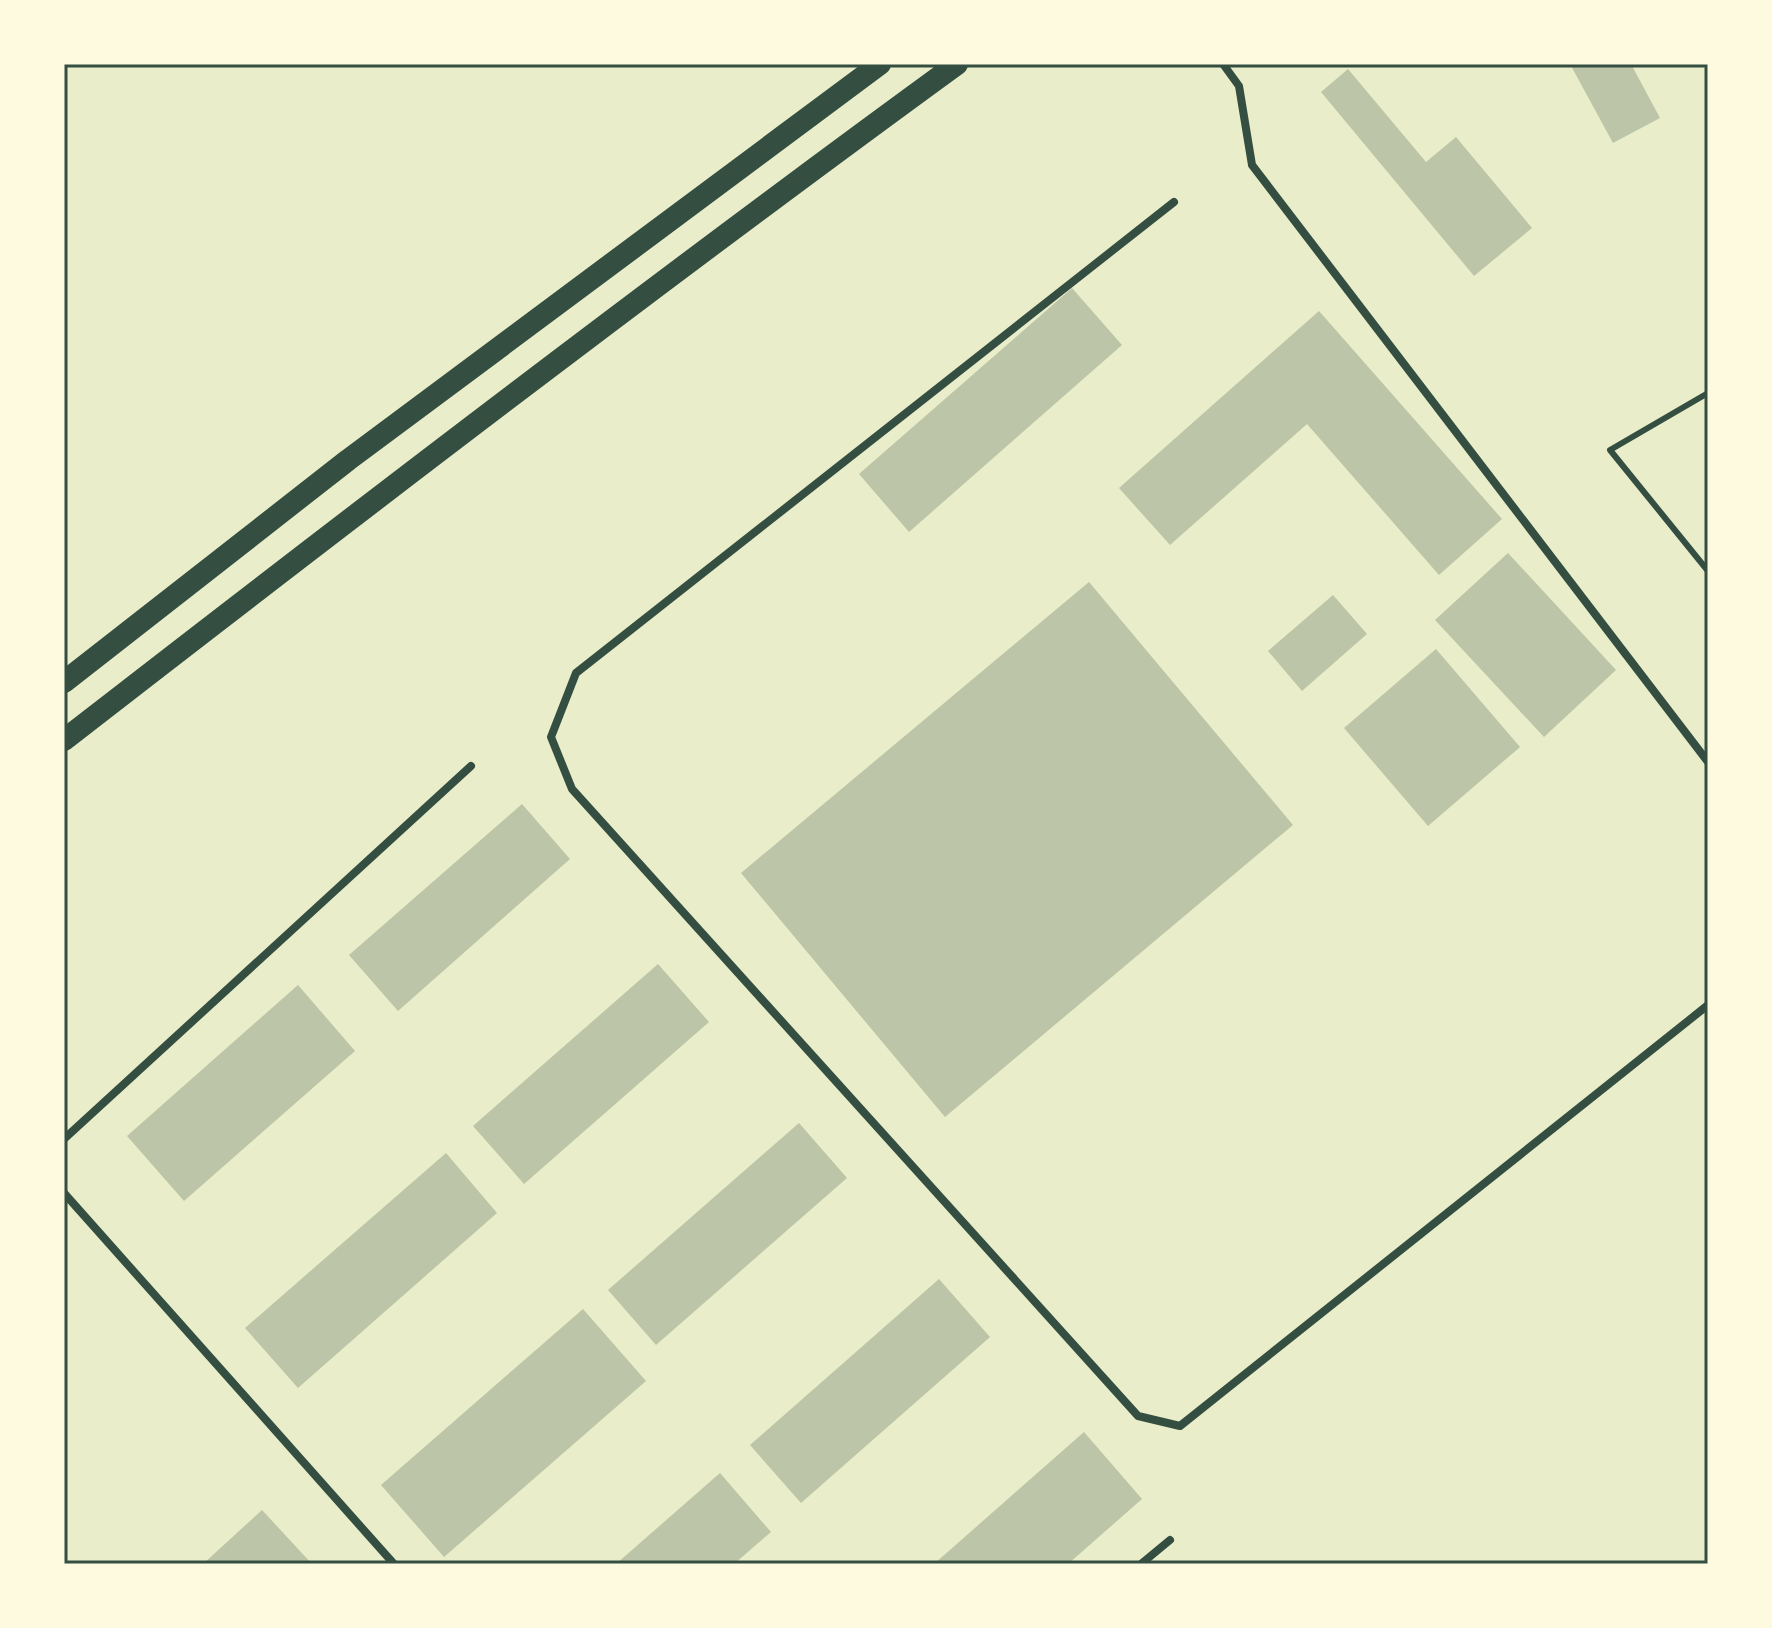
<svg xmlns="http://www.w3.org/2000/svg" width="1772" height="1628" font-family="Figtree,sans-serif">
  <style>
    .building { fill: #bcc5a7 }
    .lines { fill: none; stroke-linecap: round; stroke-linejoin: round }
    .service { stroke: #344e41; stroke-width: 6 }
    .minor { stroke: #344e41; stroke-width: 8 }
    .trunk { stroke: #344e41; stroke-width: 22 }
    .neatline { fill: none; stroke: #344e41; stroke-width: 3 }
  </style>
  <rect width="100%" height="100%" fill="#e9edc9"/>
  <path class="building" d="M1570,64H1631L1660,118L1613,143Z
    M1348,69L1426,162L1456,137L1532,228L1474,276L1321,92Z
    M1072,288L1122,345L909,532L859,474Z
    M1319,311L1502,519L1439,575L1307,424L1170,545L1119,488Z
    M1508,553L1616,670L1544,737L1435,620Z
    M1089,582L1293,825L945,1117L741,873Z
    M1333,595L1367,634L1302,691L1268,651Z
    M1436,649L1520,747L1428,826L1344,728Z
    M522,804L570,859L398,1011L349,955Z
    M658,964L709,1022L524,1184L473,1126Z
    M298,985L355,1051L184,1201L127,1136Z
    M799,1123L847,1178L656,1345L608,1290Z
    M446,1153L497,1213L298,1388L245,1328Z
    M939,1279L990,1337L801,1503L750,1445Z
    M583,1309L646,1381L444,1557L381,1485Z
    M1084,1432L1142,1499L1068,1564H934Z
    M720,1473L771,1532L734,1564H616Z
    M262,1510L312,1564H203Z"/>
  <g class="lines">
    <path class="service" d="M1708,393L1610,450L1708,571"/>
    <path class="minor" d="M1223,64L1239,86L1252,165L1708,762
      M1174,202L576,673L551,737L572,789L1138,1416L1180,1426L1708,1005
      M64,1139L471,766
      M64,1193L394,1564
      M1141,1564L1170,1540"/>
    <path class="trunk" d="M64,682L348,460L880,64
      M64,740C359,511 655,284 957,64"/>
  </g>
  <rect width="1772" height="1628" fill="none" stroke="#fefae0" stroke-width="132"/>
  <rect x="66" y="66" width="1640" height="1496" class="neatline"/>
</svg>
